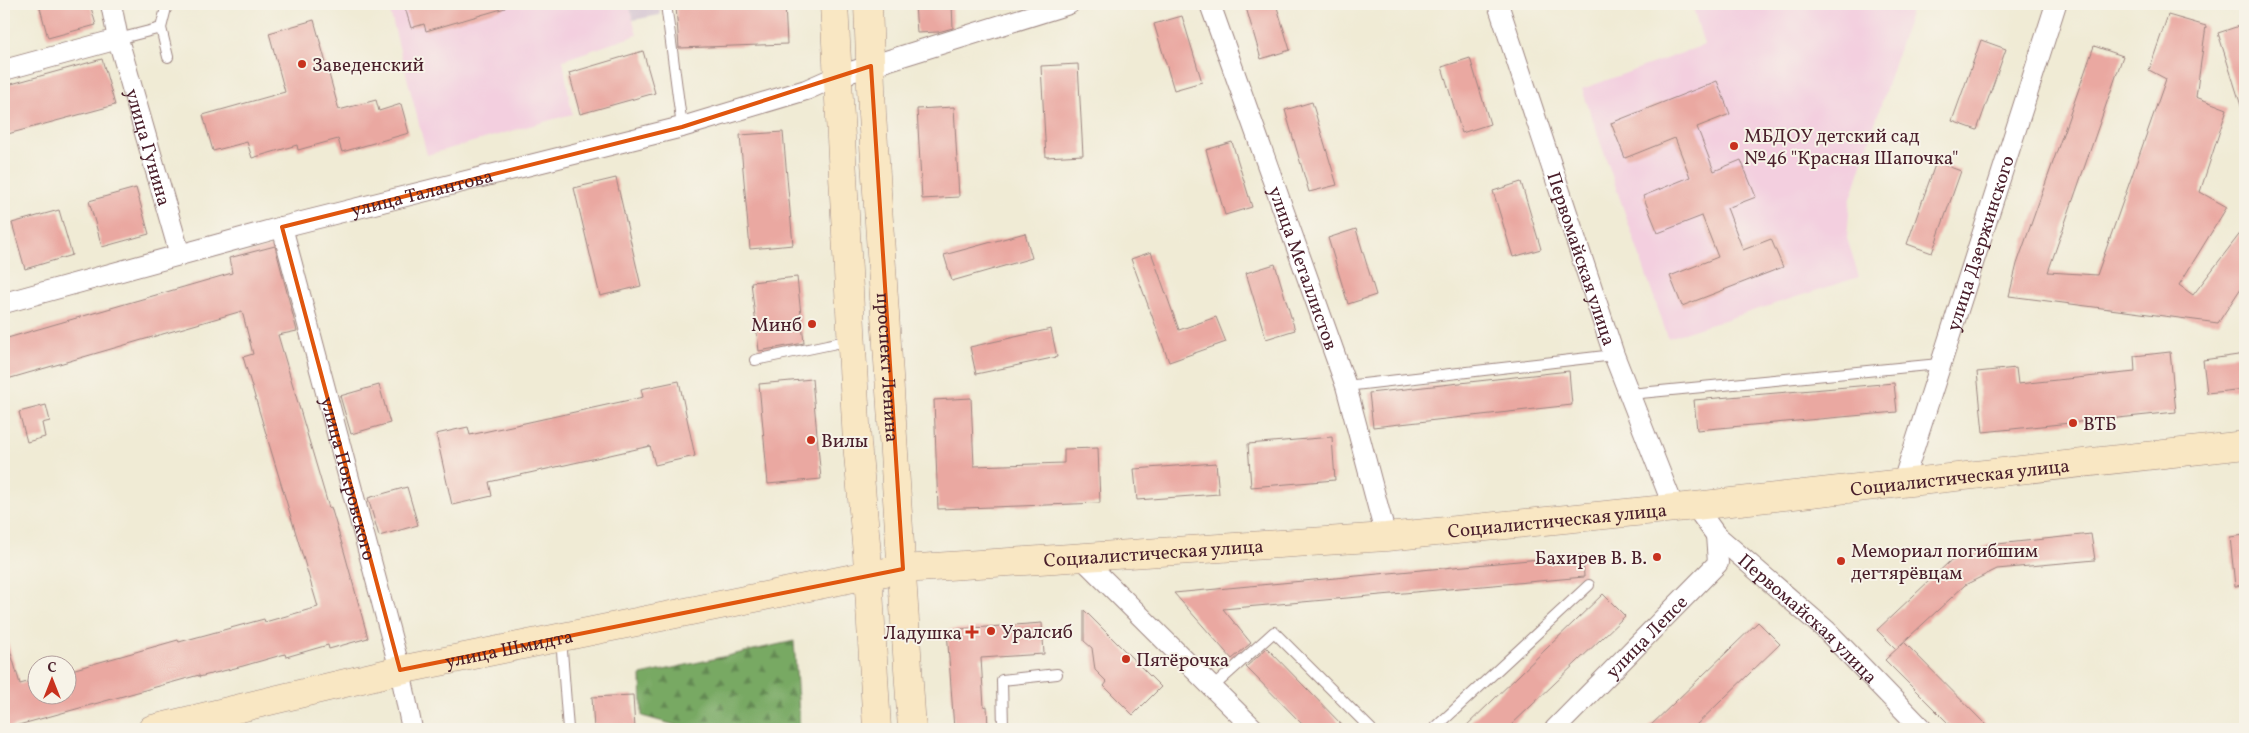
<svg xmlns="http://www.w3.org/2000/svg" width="2249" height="733" font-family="Vollkorn,serif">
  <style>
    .built { fill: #f3cfdf }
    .industrial { fill: #cfbdce }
    .forest { fill: url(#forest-firs); stroke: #616448 }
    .building { fill: #eaa8a1 }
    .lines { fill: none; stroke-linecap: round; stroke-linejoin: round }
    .lane-casing { stroke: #9d8580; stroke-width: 12 }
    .street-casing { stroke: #9d8580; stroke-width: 22 }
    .secondary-casing { stroke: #9d8580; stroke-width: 29 }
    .lane { stroke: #fff; stroke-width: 10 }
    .street { stroke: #fff; stroke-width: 20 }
    .secondary { stroke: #f9e7c3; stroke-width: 28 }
    .marked { fill: none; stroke: #e0560e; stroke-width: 4; stroke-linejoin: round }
    .poi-dot { fill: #c8321e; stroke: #f7f3e8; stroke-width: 2 }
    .labels { text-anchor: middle; stroke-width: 4; stroke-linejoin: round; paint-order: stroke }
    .poi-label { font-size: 19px; fill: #4a1f2b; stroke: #f7f3e8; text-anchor: start }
    .street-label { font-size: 19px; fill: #4a1f2b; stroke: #f7f3e8 }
  </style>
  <defs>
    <pattern id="forest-firs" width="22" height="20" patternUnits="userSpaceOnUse" patternTransform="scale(1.25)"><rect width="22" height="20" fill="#78a964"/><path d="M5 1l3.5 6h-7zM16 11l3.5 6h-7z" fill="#648953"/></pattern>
  </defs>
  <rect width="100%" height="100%" fill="#f7f3e8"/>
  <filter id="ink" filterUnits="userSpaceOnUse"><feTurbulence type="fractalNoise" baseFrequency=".02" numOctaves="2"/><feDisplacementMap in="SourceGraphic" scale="10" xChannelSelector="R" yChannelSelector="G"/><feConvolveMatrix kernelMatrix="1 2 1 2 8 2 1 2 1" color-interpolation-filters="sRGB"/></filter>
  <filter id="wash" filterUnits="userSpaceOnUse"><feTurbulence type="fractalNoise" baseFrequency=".0096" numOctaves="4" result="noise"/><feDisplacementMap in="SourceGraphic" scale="20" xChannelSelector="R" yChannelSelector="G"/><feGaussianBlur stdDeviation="1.12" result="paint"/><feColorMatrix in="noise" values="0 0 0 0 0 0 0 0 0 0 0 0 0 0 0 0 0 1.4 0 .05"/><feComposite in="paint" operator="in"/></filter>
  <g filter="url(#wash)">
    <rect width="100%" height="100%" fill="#f0ebd5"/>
    <path class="built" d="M388,4H629L637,35L563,60L572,114L427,155Z
      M1692,4H1913L1850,202L1847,238L1859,277L1668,338L1582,89L1704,45Z"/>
    <path class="industrial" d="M629,4H659L660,15L633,20Z"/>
    <path class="forest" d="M794,641L800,729L682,727L642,716L641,675Z"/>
    <g id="blocks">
      <path class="building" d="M39,4H90L96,25L48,38Z
        M404,4H505V8L426,31L424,24L411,28Z
        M725,4H785L787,44L679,48L676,6Z
        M915,4H952L953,28L938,32L917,33Z
        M1245,4H1276L1290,50L1261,59Z
        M2168,15L2206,26L2196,97L2227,109L2200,192L2227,207L2179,285L2193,295L2245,227V282L2218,323L2009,296L2017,264L2094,46L2123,56L2048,272L2097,275L2166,79L2149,70Z
        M1182,16L1202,82L1174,90L1154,24Z
        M314,20L339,110L376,100L379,111L401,104L409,133L342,152L338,139L298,150L297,145L252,158L247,142L213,151L203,115L285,92L269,33Z
        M2245,24V108L2242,109L2218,33Z
        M1981,40L2006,49L1977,130L1952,121Z
        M643,51L655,93L580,114L569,73Z
        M1470,58L1490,124L1462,133L1442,67Z
        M102,59L115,105L4,135V86Z
        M1078,64L1083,155L1046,157L1041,66Z
        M1717,81L1730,114L1697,127L1714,171L1741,160L1756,197L1727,208L1743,250L1771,239L1783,267L1682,306L1670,276L1718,257L1702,216L1658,233L1643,196L1690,177L1675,138L1625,158L1611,123Z
        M1312,102L1337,185L1309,192L1285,110Z
        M954,107L959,197L922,199L917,109Z
        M783,132L793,245L750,249L740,135Z
        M1232,142L1252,207L1225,215L1206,150Z
        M1936,162L1961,171L1932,253L1907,244Z
        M616,178L641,286L600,296L574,188Z
        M1521,182L1541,249L1513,257L1493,191Z
        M136,188L149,234L102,247L89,201Z
        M59,210L72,255L25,269L12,223Z
        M1356,229L1376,295L1348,304L1328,238Z
        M1025,233L1032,258L952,281L944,255Z
        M275,246L297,331L278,335L329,508L331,507L344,551L368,638L329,649L328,645L286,657L285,654L243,666L199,677V675L4,729V643H8L20,684L38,679V696H68V671L178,640L179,642L264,619L265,622L318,607L243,357L253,354L242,311L4,380V339L232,273L229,258Z
        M1151,252L1179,330L1216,317L1226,342L1169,362L1131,259Z
        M1275,264L1295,330L1266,339L1246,273Z
        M797,277L804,343L759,351L751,282Z
        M1051,329L1057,357L976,374L970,347Z
        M2170,352L2176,412L1983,432L1977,372L2016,368L2018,384L2135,372L2134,356Z
        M2245,354V389L2207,393L2203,360Z
        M1569,371L1572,405L1373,427L1369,393Z
        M812,379L821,479L768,484L759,384Z
        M679,381L695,456L655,465L650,446L489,482L492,496L452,505L436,434L468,427L470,435L643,397L641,389Z
        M1894,383L1897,412L1697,430L1694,400Z
        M379,385L390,423L351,434L340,396Z
        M971,398L974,466L1064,463V449L1098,448L1100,503L938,509L934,400Z
        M46,405L50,421L42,423L45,437L27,442L19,412Z
        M1332,437L1335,480L1251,487L1248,444Z
        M1216,463L1219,494L1137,500L1134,469Z
        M407,487L418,525L379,536L368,498Z
        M2091,534L2095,560L1997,569L1965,585L1896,649L1877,630L1949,562L1988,545Z
        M2245,535V585L2235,586L2230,537Z
        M1583,555L1584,577L1223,609L1251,643L1232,659L1174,593Z
        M1603,594L1625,616L1507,729H1463Z
        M1084,610L1161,687L1133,715L1104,686L1107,682L1095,670L1092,648L1084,641Z
        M1758,622L1780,644L1692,729H1647Z
        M1042,623L1044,654L981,658L984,707L987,706L988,729H954L947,630Z
        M1904,642L1990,729H1954L1885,660Z
        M1267,648L1346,729H1307L1246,667Z
        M633,695L635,729H594L592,697Z"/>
    </g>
  </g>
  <g filter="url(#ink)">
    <use href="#blocks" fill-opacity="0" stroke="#9d8580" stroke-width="1"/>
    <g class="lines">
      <g class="lane-casing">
        <path id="lane" d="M167,4L161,28L168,57
          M666,4L682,127
          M118,39L161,28
          M755,360L851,340
          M1346,386L1614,355
          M1630,394L1939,364
          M561,638L568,729
          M1213,687L1274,632L1371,729
          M1003,729L1002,680L1057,674
          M1434,729L1589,585"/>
      </g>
      <g class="street-casing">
        <g id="street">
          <path id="s1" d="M111,4L118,39L180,255"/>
          <path id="s2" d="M1210,4L1346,386L1386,537"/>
          <path id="s3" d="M1498,4L1614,355L1674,508"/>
          <path d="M4,70L118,39"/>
          <path id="s4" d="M282,227L400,670L412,729"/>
          <path id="s5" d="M4,303L282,227L682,127L806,90L838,76L1069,4"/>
          <path id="s6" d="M1903,482L2056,4"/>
          <path id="s7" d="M1695,506L1716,535L1826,630L1922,729"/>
          <path d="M1081,557L1254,729"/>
          <path id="s8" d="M1555,729L1718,563L1716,535"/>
        </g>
      </g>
      <g class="secondary-casing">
        <g id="secondary">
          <path d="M834,4L857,443L867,554L877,729"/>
          <path id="s9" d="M868,4L872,114L912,729"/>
          <path id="s10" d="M152,729L400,670L868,575L903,569L1386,537L1695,506L2245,445"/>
        </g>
      </g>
      <use href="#lane" class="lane"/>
      <use href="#street" class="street"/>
      <use href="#secondary" class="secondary"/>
    </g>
  </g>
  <path class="marked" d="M871,66L903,569L400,670L282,227L682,127Z"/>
  <g class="poi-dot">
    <circle cx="302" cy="64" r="5"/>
    <circle cx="1734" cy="146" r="5"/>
    <circle cx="812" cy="324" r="5"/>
    <circle cx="2073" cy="423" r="5"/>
    <circle cx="811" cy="440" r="5"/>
    <circle cx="1657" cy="557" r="5"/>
    <circle cx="1841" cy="561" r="5"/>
    <circle cx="991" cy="631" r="5"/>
    <path d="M969.5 624.5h5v5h5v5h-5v5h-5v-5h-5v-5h5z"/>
    <circle cx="1126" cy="659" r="5"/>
  </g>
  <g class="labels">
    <g class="poi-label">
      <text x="312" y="71">Заведенский</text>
      <text x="1744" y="142">МБДОУ детский сад<tspan x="1744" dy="22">№46 "Красная Шапочка"</tspan></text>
      <text x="802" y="331" text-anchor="end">Минб</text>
      <text x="2083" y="430">ВТБ</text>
      <text x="821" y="447">Вилы</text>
      <text x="1851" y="557">Мемориал погибшим<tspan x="1851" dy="22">дегтярёвцам</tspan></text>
      <text x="1647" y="564" text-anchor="end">Бахирев В. В.</text>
      <text x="1001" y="638">Уралсиб</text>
      <text x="962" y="639" text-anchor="end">Ладушка</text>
      <text x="1136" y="666">Пятёрочка</text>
    </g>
    <g class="street-label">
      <text dy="7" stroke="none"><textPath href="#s1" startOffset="148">улица Гунина</textPath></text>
      <text dy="7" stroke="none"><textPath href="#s5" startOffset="432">улица Талантова</textPath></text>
      <text dy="7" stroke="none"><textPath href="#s6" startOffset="251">улица Дзержинского</textPath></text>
      <text dy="7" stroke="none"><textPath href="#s3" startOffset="268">Первомайская улица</textPath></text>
      <text dy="7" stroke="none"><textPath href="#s2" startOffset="280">улица Металлистов</textPath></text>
      <text dy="7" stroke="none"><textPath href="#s9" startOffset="364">проспект Ленина</textPath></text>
      <text dy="7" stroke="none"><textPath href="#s10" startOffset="1829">Социалистическая улица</textPath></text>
      <text dy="7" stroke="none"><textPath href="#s4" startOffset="260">улица Покровского</textPath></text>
      <text dy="7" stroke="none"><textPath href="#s10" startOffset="1424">Социалистическая улица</textPath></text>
      <text dy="7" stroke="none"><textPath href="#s10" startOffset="1019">Социалистическая улица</textPath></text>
      <text dy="7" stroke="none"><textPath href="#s7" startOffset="160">Первомайская улица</textPath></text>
      <text dy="7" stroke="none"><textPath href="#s8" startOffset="130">улица Лепсе</textPath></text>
      <text dy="7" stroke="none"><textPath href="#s10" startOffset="366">улица Шмидта</textPath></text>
    </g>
  </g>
  <rect width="2249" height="733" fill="none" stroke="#f7f3e8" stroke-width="20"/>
  <g transform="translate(52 680)"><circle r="24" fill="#f7f3e8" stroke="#b29e9c"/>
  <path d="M0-4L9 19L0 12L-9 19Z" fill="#c8321e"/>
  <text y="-8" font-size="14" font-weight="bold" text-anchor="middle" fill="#4a1f2b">С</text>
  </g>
</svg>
